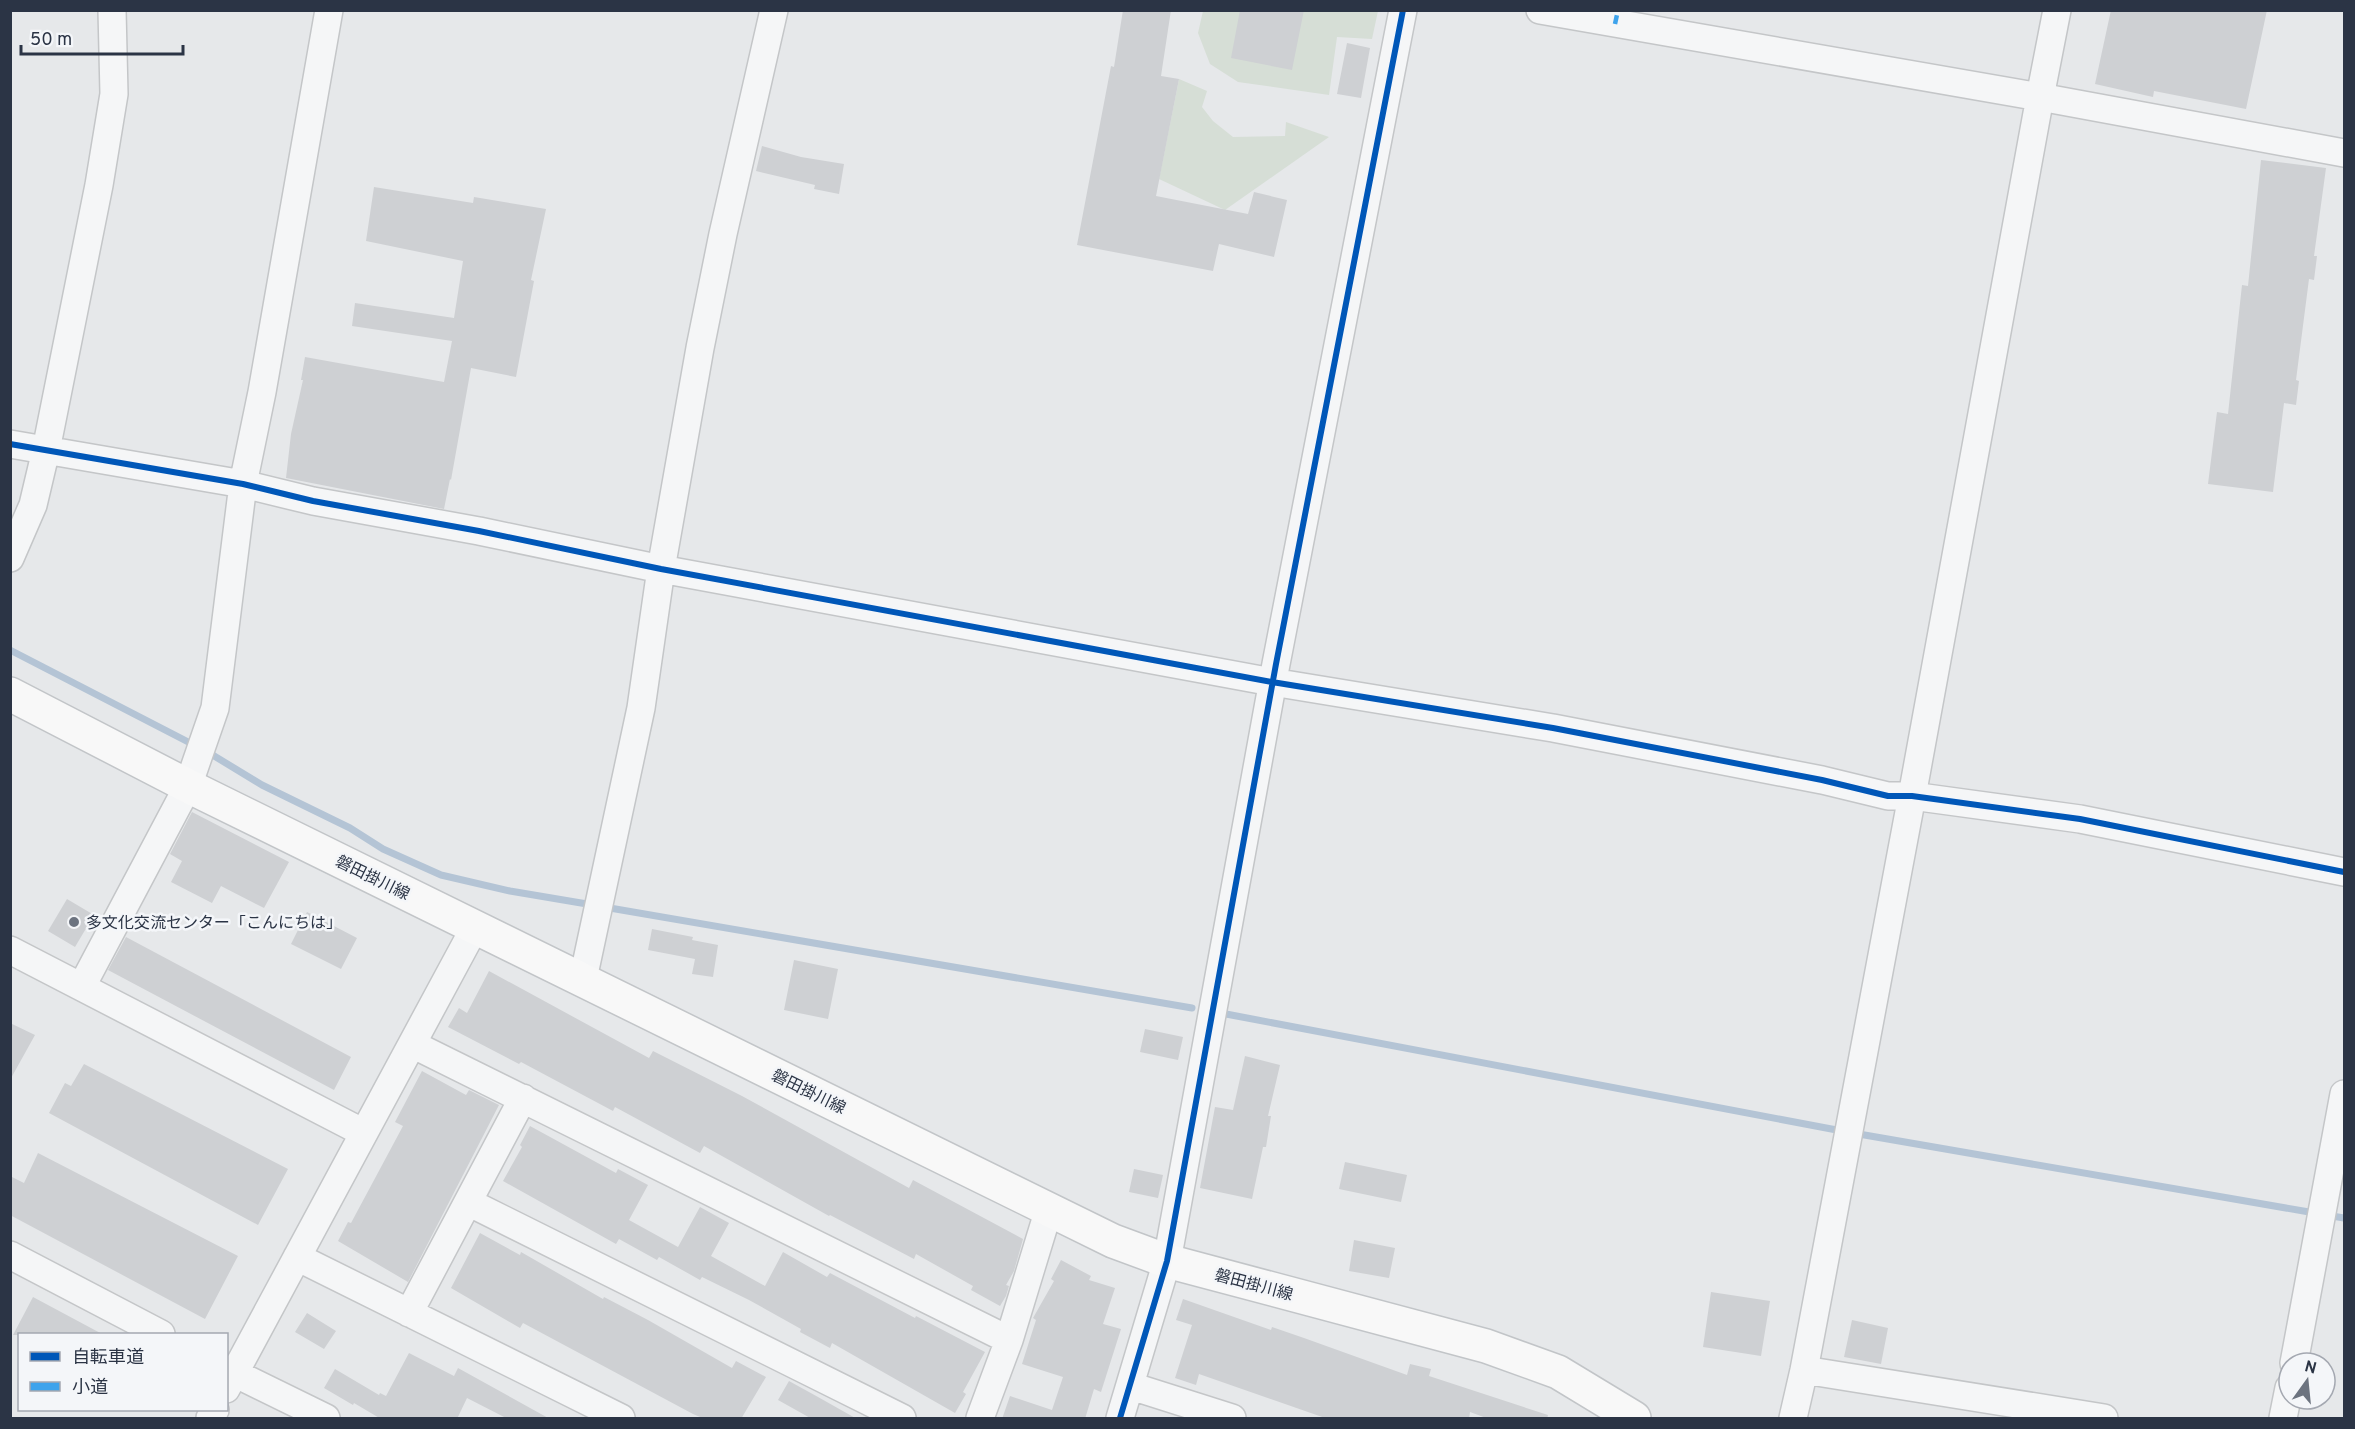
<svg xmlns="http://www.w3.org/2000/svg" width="2355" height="1429" font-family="Overpass,'Noto Sans JP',sans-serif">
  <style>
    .green { fill: #d6ded6 }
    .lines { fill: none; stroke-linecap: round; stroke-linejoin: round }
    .stream { stroke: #b4c4d5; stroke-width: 7 }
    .building { fill: #ced0d3 }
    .minor-casing { stroke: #c4c6c8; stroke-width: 30 }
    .major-casing { stroke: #c2c5c8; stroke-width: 36 }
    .minor { stroke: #f5f6f7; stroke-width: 27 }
    .major { stroke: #f8f8f8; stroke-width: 33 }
    .quiet { stroke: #3ea3ec; stroke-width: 4.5; stroke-dasharray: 9 4.5; stroke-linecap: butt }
    .cycleway-casing { stroke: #f4f6f9; stroke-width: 10 }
    .cycleway { stroke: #0057b8; stroke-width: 6 }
    .poi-dot { fill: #6c737f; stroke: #f4f6f9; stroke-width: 2 }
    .labels { text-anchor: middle; stroke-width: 5; stroke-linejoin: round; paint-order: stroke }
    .street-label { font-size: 16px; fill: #2b3445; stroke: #f4f6f9 }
    .poi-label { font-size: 16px; fill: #2b3445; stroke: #f4f6f9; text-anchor: start }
  </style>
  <rect width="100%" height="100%" fill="#e6e8ea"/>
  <path class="green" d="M1203,11H1378L1372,39L1337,37L1329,95L1238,82L1210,64L1198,33Z
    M1179,79L1207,91L1202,107L1213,121L1233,137L1285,136L1286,122L1329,137L1225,210L1159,179Z"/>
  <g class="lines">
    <path class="stream" d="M10,650L196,746
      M206,751L262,785L350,828L383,849L441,875L510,891L593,905
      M604,907L1192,1008
      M1226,1014L1842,1131
      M1853,1133L2315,1213
      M2326,1215L2344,1218"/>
  </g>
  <path class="building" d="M1123,10H1171L1161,76L1179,79L1156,196L1248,214L1254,192L1287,200L1274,257L1219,244L1213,271L1077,245L1111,66L1114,67Z
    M1240,10H1304L1292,70L1231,58Z
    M2111,10H2267L2246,109L2154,91L2153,97L2095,84Z
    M1347,43L1370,48L1361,98L1337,94Z
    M762,146L801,157L844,164L839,194L814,189L815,185L756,171Z
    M2261,160L2326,168L2314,256H2317L2314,280L2309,279L2296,380L2299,381L2296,405L2284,403L2273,492L2208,484L2217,412L2228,414L2242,285L2248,286Z
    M374,187L473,203L474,197L546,209L531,280L534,281L516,377L471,368L451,480L450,479L444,509L286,478L291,434L303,380H301L305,357L444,382L452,341L352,326L355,303L454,318L463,261L366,241Z
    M192,812L289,862L264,908L221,886L212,903L171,882L182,861L170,854Z
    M67,899L94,915L75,947L48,931Z
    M307,912L357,938L341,969L291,944Z
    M652,929L693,937L692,940L718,945L713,977L692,974L695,959L648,950Z
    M126,937L351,1057L334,1090L108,970Z
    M794,960L838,969L828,1019L784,1010Z
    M489,971L649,1058L653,1051L742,1096L909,1188L913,1180L1023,1239L1014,1271L1006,1285L1009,1286L1006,1296L1000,1306L971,1290L973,1286L916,1254L914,1259L830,1215L829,1216L704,1146L700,1153L615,1107L613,1111L521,1062L519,1064L448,1027L459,1008L467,1013Z
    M10,1023L35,1035L10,1080Z
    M1145,1029L1183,1037L1178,1060L1140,1052Z
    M1245,1056L1280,1065L1268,1116H1271L1266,1147H1263L1252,1199L1200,1188L1215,1107L1233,1110Z
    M84,1064L288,1169L258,1225L49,1113L65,1083L71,1086Z
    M422,1071L466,1095L469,1090L499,1105L408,1282L338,1241L348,1222L351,1223L403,1126L395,1122Z
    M530,1126L616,1173L618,1169L648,1185L629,1220L678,1247L700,1207L729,1223L711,1256L765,1286L783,1252L827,1277L830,1273L915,1318L916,1316L985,1352L963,1392L966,1394L955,1413L832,1343L830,1348L800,1332L801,1329L749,1300L702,1277L700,1280L659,1257L657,1260L619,1239L616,1244L503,1181L522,1147L520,1145Z
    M38,1153L238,1256L205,1319L10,1215V1176L24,1183Z
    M1345,1162L1407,1175L1401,1202L1339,1189Z
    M1134,1169L1163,1175L1158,1198L1129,1192Z
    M480,1233L520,1255L521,1252L603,1299L604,1297L648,1320L732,1368L736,1361L766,1377L741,1419H705L693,1414L523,1323L520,1328L451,1288Z
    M1354,1240L1395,1248L1389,1278L1349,1271Z
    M1061,1260L1091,1276L1089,1280L1115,1288L1103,1324L1121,1329L1101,1392L1094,1389L1085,1419H1002L1010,1396L1052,1410L1063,1377L1022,1364L1036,1320L1033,1318L1054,1281L1051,1279Z
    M1711,1292L1770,1301L1761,1356L1703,1347Z
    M33,1297L104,1335H13Z
    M1183,1299L1271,1330L1272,1327L1304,1338L1407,1375L1410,1364L1431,1369L1429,1376L1548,1415L1547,1419H1489L1470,1412L1469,1419H1328L1199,1374L1196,1385L1175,1378L1192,1325L1176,1320Z
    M307,1313L336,1331L324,1349L295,1332Z
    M1852,1320L1888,1328L1881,1364L1844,1357Z
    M409,1353L454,1376L458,1368L550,1419H508L467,1398L457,1419H381L354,1403L353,1405L324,1388L335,1369L379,1395L380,1393L386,1396Z
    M789,1381L818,1397L857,1419H812L778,1400Z"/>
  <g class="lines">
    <g class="minor-casing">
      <path id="minor" d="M1540,10L2040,97L2344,153
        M10,444L243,484L313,501L479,531L661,569L1272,682L1553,728L1822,780L1888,796H1912L2080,819L2344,872
        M10,558L33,505L46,450L99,185L114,94L112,10
        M10,950L364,1133
        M583,979L641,708L661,569L700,348L723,234L774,10
        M82,986L188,786L215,708L243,484L262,392L329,10
        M412,1044L1009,1340
        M468,1202L902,1418
        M10,1255L161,1334
        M297,1257L621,1418
        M409,1313L523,1098
        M2294,1363L2344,1094
        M226,1369L326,1418
        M1804,1370L2104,1418
        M1131,1386L1232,1418
        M226,1389L475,927
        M210,1418L215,1410
        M980,1418L1009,1340L1049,1209
        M1120,1418L1167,1261L1276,664L1403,10
        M1793,1418L1804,1370L1912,796L2040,97L2057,10
        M2283,1418L2289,1388"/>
    </g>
    <g class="major-casing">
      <path id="major" d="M10,694L188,786L1113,1241L1167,1261L1486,1346L1558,1372L1634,1418"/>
    </g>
    <use href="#minor" class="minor"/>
    <use href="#major" class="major"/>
    <path class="quiet" d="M1615,24L1618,10"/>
    <g class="cycleway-casing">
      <path id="cycleway" d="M10,444L243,484L313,501L479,531L661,569L1272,682L1553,728L1822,780L1888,796H1912L2080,819L2344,872
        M1120,1418L1167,1261L1276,664L1403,10"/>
    </g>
    <use href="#cycleway" class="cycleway"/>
  </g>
  <circle class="poi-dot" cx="74" cy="922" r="6"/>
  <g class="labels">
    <g class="street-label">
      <text transform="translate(373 877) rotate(26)" y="6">磐田掛川線</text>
      <text transform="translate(809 1091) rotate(26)" y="6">磐田掛川線</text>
      <text transform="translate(1254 1284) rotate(15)" y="6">磐田掛川線</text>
    </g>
    <g class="poi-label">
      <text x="86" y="928">多文化交流センター「こんにちは」</text>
    </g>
  </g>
  <rect width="2355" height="1429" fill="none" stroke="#2b3445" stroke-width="24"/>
  <rect x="18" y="1333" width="210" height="78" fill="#f4f6f9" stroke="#a4a8b1" stroke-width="1.5"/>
  <rect x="30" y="1352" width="30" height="9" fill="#0057b8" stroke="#a4a8b1" stroke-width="1.5"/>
  <text x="72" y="1363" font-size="18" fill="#2b3445">自転車道</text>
  <rect x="30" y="1382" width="30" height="9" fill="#3ea3ec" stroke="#a4a8b1" stroke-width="1.5"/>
  <text x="72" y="1393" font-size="18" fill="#2b3445">小道</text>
  <g transform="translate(2307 1381) rotate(15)"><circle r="28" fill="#f4f6f9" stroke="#a4a8b1" stroke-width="1.5"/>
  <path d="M0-4.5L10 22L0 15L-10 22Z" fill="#6c737f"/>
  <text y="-9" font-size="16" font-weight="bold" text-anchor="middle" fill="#2b3445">N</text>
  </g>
  <path d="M21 45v9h162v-9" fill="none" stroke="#2b3445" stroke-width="3"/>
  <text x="30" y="45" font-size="18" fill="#2b3445" stroke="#f4f6f9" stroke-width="4.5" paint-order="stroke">50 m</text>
</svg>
